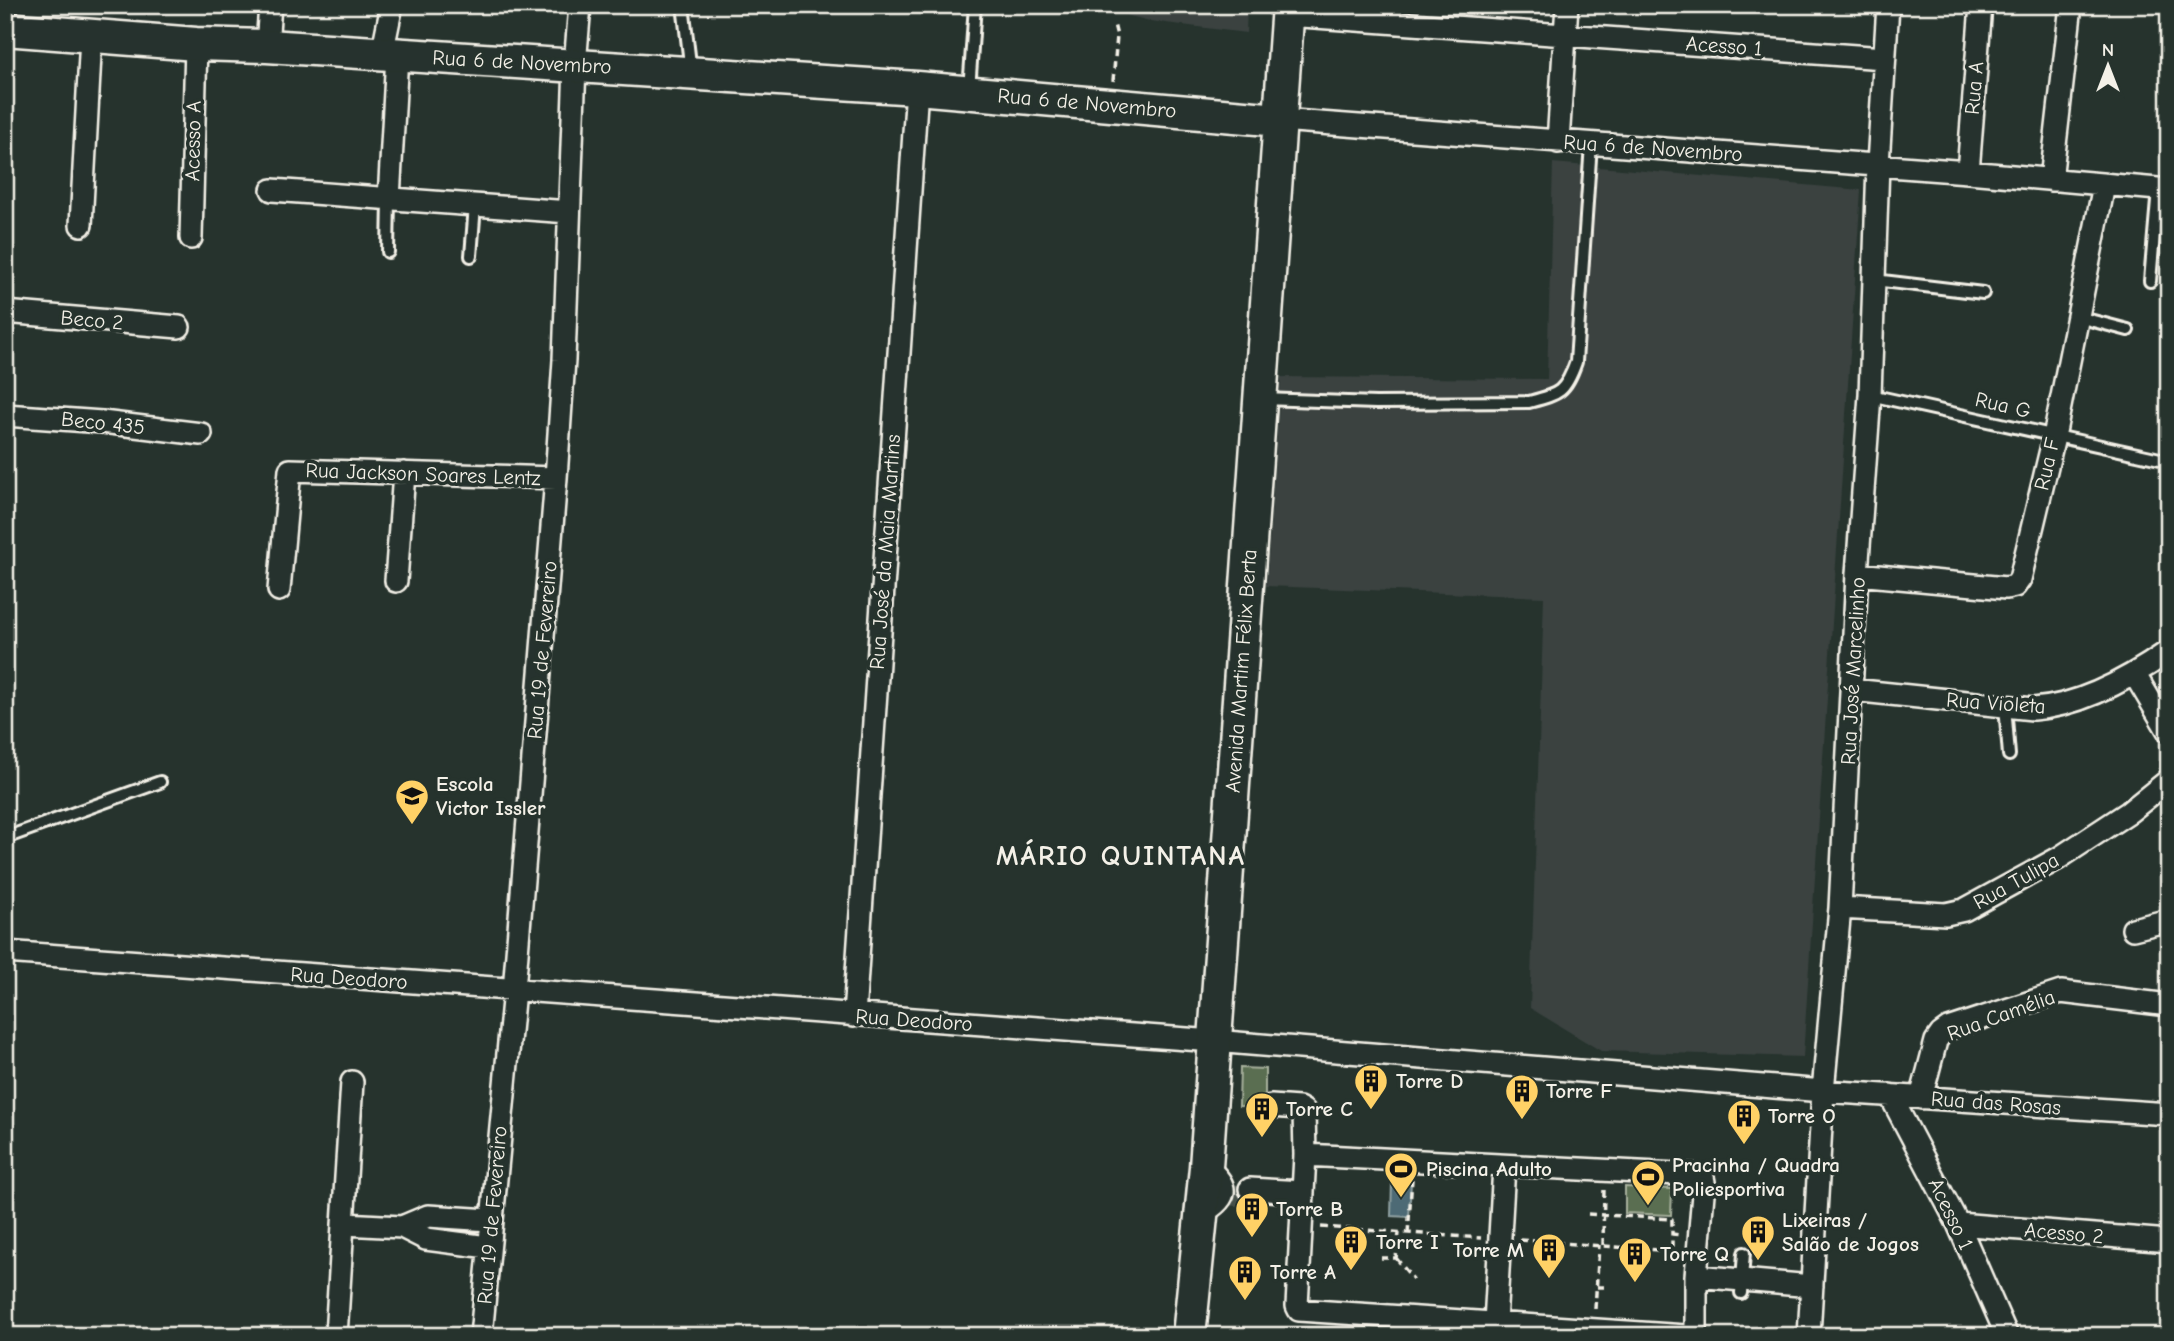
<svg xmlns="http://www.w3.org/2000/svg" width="2174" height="1341" font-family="'Comic Neue',sans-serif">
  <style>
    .built { fill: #3a4240 }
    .green { fill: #5a6e51; stroke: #a7b09c; stroke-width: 2 }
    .water { fill: #4d6b74; stroke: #90a1a2; stroke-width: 2 }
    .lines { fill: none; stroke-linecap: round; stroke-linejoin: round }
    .street-tunnel { stroke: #455049; stroke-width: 21; stroke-dasharray: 21 10; stroke-linecap: butt }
    .lane-casing { stroke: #f4f1e8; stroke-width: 16 }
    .street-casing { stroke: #f4f1e8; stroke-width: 26 }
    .secondary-casing { stroke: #f4f1e8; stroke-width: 37 }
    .path { stroke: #f4f1e8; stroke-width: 3.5; stroke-dasharray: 7 5; stroke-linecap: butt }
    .lane { stroke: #26332d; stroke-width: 10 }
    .street { stroke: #26332d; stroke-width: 21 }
    .secondary { stroke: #26332d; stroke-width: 32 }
    .labels { text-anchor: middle; stroke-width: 7; stroke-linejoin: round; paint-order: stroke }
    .street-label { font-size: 21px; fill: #f4f1e8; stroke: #26332d }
    .poi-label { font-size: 21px; font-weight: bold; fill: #f4f1e8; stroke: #26332d; text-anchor: start }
    .district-label { font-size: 28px; font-weight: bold; letter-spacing: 2px; fill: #f4f1e8; stroke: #26332d }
  </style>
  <rect width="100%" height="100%" fill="#26332d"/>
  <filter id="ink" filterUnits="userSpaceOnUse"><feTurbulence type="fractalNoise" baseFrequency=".0143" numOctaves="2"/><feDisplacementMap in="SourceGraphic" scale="14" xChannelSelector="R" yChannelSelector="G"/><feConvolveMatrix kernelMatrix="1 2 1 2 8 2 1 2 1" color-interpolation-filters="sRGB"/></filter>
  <g filter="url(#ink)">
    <path class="built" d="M1086,5H1247L1246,33L1150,21Z
      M1553,163L1861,190L1803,1057L1601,1051L1530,1008L1544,597L1266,586L1281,377L1547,379Z"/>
    <path class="green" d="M1240,1068L1265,1069V1107L1239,1106Z
      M1625,1187L1672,1189L1671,1215L1625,1213Z"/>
    <path class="water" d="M1392,1181L1411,1182L1409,1217L1391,1216Z"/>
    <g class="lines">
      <path class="street-tunnel" d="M1230,1195L1250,1196"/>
      <g class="lane-casing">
        <path id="lane" d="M683,5L691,72
          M969,90L975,5
          M388,252L389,199
          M471,256L475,205
          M1874,280L1983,293
          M2150,281L2158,189
          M2078,317L2128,330
          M1870,395L2169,461
          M1263,399L1376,403L1529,402C1559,394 1565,393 1576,362L1591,144
          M2005,706L2009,755
          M5,838L160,782
          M1741,1293L1744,1253"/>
      </g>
      <g class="street-casing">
        <path id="street" d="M1287,15L1884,58
          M267,46L270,5
          M382,54L392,5
          M1280,120L1968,172L2169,190
          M1558,142L1567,5
          M1968,172L1981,5
          M2051,180L2071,5
          M272,190L569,212
          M389,199L397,55
          M81,225L91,36
          M191,238L196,44
          M5,312L179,327
          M5,415L102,422L201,434
          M1857,574L2006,588L2015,586L2020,579L2054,437L2104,185
          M396,581L404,473
          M279,590L290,470L556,478
          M2135,675L2169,732
          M1852,690L2033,709C2081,706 2129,679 2169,651
          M1840,908L1946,914L1964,910L2059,858L2129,812L2169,780
          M2133,929L2169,920
          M5,952L1214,1041L1823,1091L2169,1114
          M854,1016L917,88
          M1890,1095L1958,1224L2007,1336
          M1921,1098L1936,1041L1941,1034L1948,1029L2061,992L2169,1005
          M1271,1106L1299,1108L1304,1111L1305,1155
          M1250,1189L1303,1192
          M1202,1213C1229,1198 1230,1186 1206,1167
          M344,1224L402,1227L426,1239L488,1247
          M1958,1224L2169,1241
          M402,1227L428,1216L490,1220
          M1495,1323L1504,1166
          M336,1336L352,1082
          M481,1336L514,990L556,478L564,360L575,65L580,5
          M1686,1336L1299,1310L1297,1306L1305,1155L1698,1175L1703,1177L1704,1182L1696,1276L1812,1286
          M1690,1336H1694L1696,1329V1276
          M1809,1336L1823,1091L1840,908L1857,574L1870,395L1878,164L1888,5"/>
      </g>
      <g class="secondary-casing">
        <path id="secondary" d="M5,29L196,44L267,46L917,88L1280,120
          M1189,1336L1206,1167L1288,5"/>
      </g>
      <path class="path" d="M1113,81L1117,36L1114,24
        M1588,1214L1672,1219V1234
        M1321,1227L1481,1238
        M1408,1233L1412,1179
        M1520,1240L1672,1251V1234L1681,1235
        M1603,1245L1604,1188
        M1381,1258H1396L1399,1233
        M1396,1258L1413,1279
        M1597,1287H1606
        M1595,1309L1599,1245"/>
      <use href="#lane" class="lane"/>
      <use href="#street" class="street"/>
      <use href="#secondary" class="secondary"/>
    </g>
  </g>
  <defs>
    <g id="school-pin" transform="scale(1.75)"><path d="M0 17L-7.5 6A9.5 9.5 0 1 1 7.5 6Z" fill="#ffd166" stroke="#26332d"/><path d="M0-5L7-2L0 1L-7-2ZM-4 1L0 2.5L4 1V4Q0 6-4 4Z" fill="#111"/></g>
    <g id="building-pin" transform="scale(1.75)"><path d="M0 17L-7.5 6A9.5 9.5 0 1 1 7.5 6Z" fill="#ffd166" stroke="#26332d"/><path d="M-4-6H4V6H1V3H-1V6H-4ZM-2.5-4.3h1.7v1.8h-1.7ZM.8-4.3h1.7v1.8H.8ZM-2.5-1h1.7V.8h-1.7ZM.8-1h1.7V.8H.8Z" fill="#111"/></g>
    <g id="stadium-pin" transform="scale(1.75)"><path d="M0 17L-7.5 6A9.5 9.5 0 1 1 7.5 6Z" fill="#ffd166" stroke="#26332d"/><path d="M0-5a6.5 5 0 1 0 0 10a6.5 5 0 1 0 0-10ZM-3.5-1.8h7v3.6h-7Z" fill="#111"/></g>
  </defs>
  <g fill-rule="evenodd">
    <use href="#school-pin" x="412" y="796"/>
    <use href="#building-pin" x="1371" y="1081"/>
    <use href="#building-pin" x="1522" y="1091"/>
    <use href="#building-pin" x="1262" y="1109"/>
    <use href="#building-pin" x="1744" y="1116"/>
    <use href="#stadium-pin" x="1401" y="1169"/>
    <use href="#stadium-pin" x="1648" y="1177"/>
    <use href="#building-pin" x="1252" y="1209"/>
    <use href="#building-pin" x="1758" y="1232"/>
    <use href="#building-pin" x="1351" y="1242"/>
    <use href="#building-pin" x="1549" y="1250"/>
    <use href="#building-pin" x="1635" y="1254"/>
    <use href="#building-pin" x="1245" y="1272"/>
  </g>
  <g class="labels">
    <g class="street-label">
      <text transform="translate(1724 46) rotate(4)" y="7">Acesso 1</text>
      <text transform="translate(522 62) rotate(3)" y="7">Rua 6 de Novembro</text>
      <text transform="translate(1974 88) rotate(-85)" y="7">Rua A</text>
      <text transform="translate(1087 103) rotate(5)" y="7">Rua 6 de Novembro</text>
      <text transform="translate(193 141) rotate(-89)" y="7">Acesso A</text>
      <text transform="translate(1653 148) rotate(4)" y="7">Rua 6 de Novembro</text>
      <text transform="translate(92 320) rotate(5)" y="7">Beco 2</text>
      <text transform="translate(2003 405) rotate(13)" y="7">Rua G</text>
      <text transform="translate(103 423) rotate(6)" y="7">Beco 435</text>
      <text transform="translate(2047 464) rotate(-77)" y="7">Rua F</text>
      <text transform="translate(423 474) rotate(2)" y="7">Rua Jackson Soares Lentz</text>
      <text transform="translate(885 552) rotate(-86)" y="7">Rua José da Maia Martins</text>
      <text transform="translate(542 650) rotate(-85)" y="7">Rua 19 de Fevereiro</text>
      <text transform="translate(1241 671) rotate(-86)" y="7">Avenida Martim Félix Berta</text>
      <text transform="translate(1853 671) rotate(-87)" y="7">Rua José Marcelinho</text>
      <text transform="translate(1996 703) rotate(4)" y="7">Rua Violeta</text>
      <text transform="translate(2016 881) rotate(-29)" y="7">Rua Tulipa</text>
      <text transform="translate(349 978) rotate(4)" y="7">Rua Deodoro</text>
      <text transform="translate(2001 1015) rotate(-20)" y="7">Rua Camélia</text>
      <text transform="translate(914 1020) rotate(4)" y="7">Rua Deodoro</text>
      <text transform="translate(1996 1103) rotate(4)" y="7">Rua das Rosas</text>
      <text transform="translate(1951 1214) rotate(64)" y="7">Acesso 1</text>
      <text transform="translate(492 1215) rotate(-85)" y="7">Rua 19 de Fevereiro</text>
      <text transform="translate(2064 1233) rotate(5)" y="7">Acesso 2</text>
    </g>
    <g class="poi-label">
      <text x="436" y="791">Escola<tspan x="436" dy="24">Victor Issler</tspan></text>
      <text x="1396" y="1088">Torre D</text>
      <text x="1546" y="1098">Torre F</text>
      <text x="1286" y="1116">Torre C</text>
      <text x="1768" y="1123">Torre O</text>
      <text x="1672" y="1172">Pracinha / Quadra<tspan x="1672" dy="24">Poliesportiva</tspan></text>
      <text x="1426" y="1176">Piscina Adulto</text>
      <text x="1276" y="1216">Torre B</text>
      <text x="1782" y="1227">Lixeiras /<tspan x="1782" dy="24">Salão de Jogos</tspan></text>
      <text x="1376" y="1249">Torre I</text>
      <text x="1524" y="1257" text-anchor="end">Torre M</text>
      <text x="1660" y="1261">Torre Q</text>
      <text x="1270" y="1279">Torre A</text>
    </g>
    <g class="district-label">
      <text x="1121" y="865">MÁRIO QUINTANA</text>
    </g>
  </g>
  <rect width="2174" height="1341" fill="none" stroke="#26332d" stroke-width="28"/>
  <rect x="14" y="14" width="2146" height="1313" fill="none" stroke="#f4f1e8" stroke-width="2.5" filter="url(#ink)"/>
  <g transform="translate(2108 66)" stroke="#26332d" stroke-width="5" paint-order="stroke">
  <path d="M0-5L12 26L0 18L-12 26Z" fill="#f4f1e8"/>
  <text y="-10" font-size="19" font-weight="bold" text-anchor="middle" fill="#f4f1e8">N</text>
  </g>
</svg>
